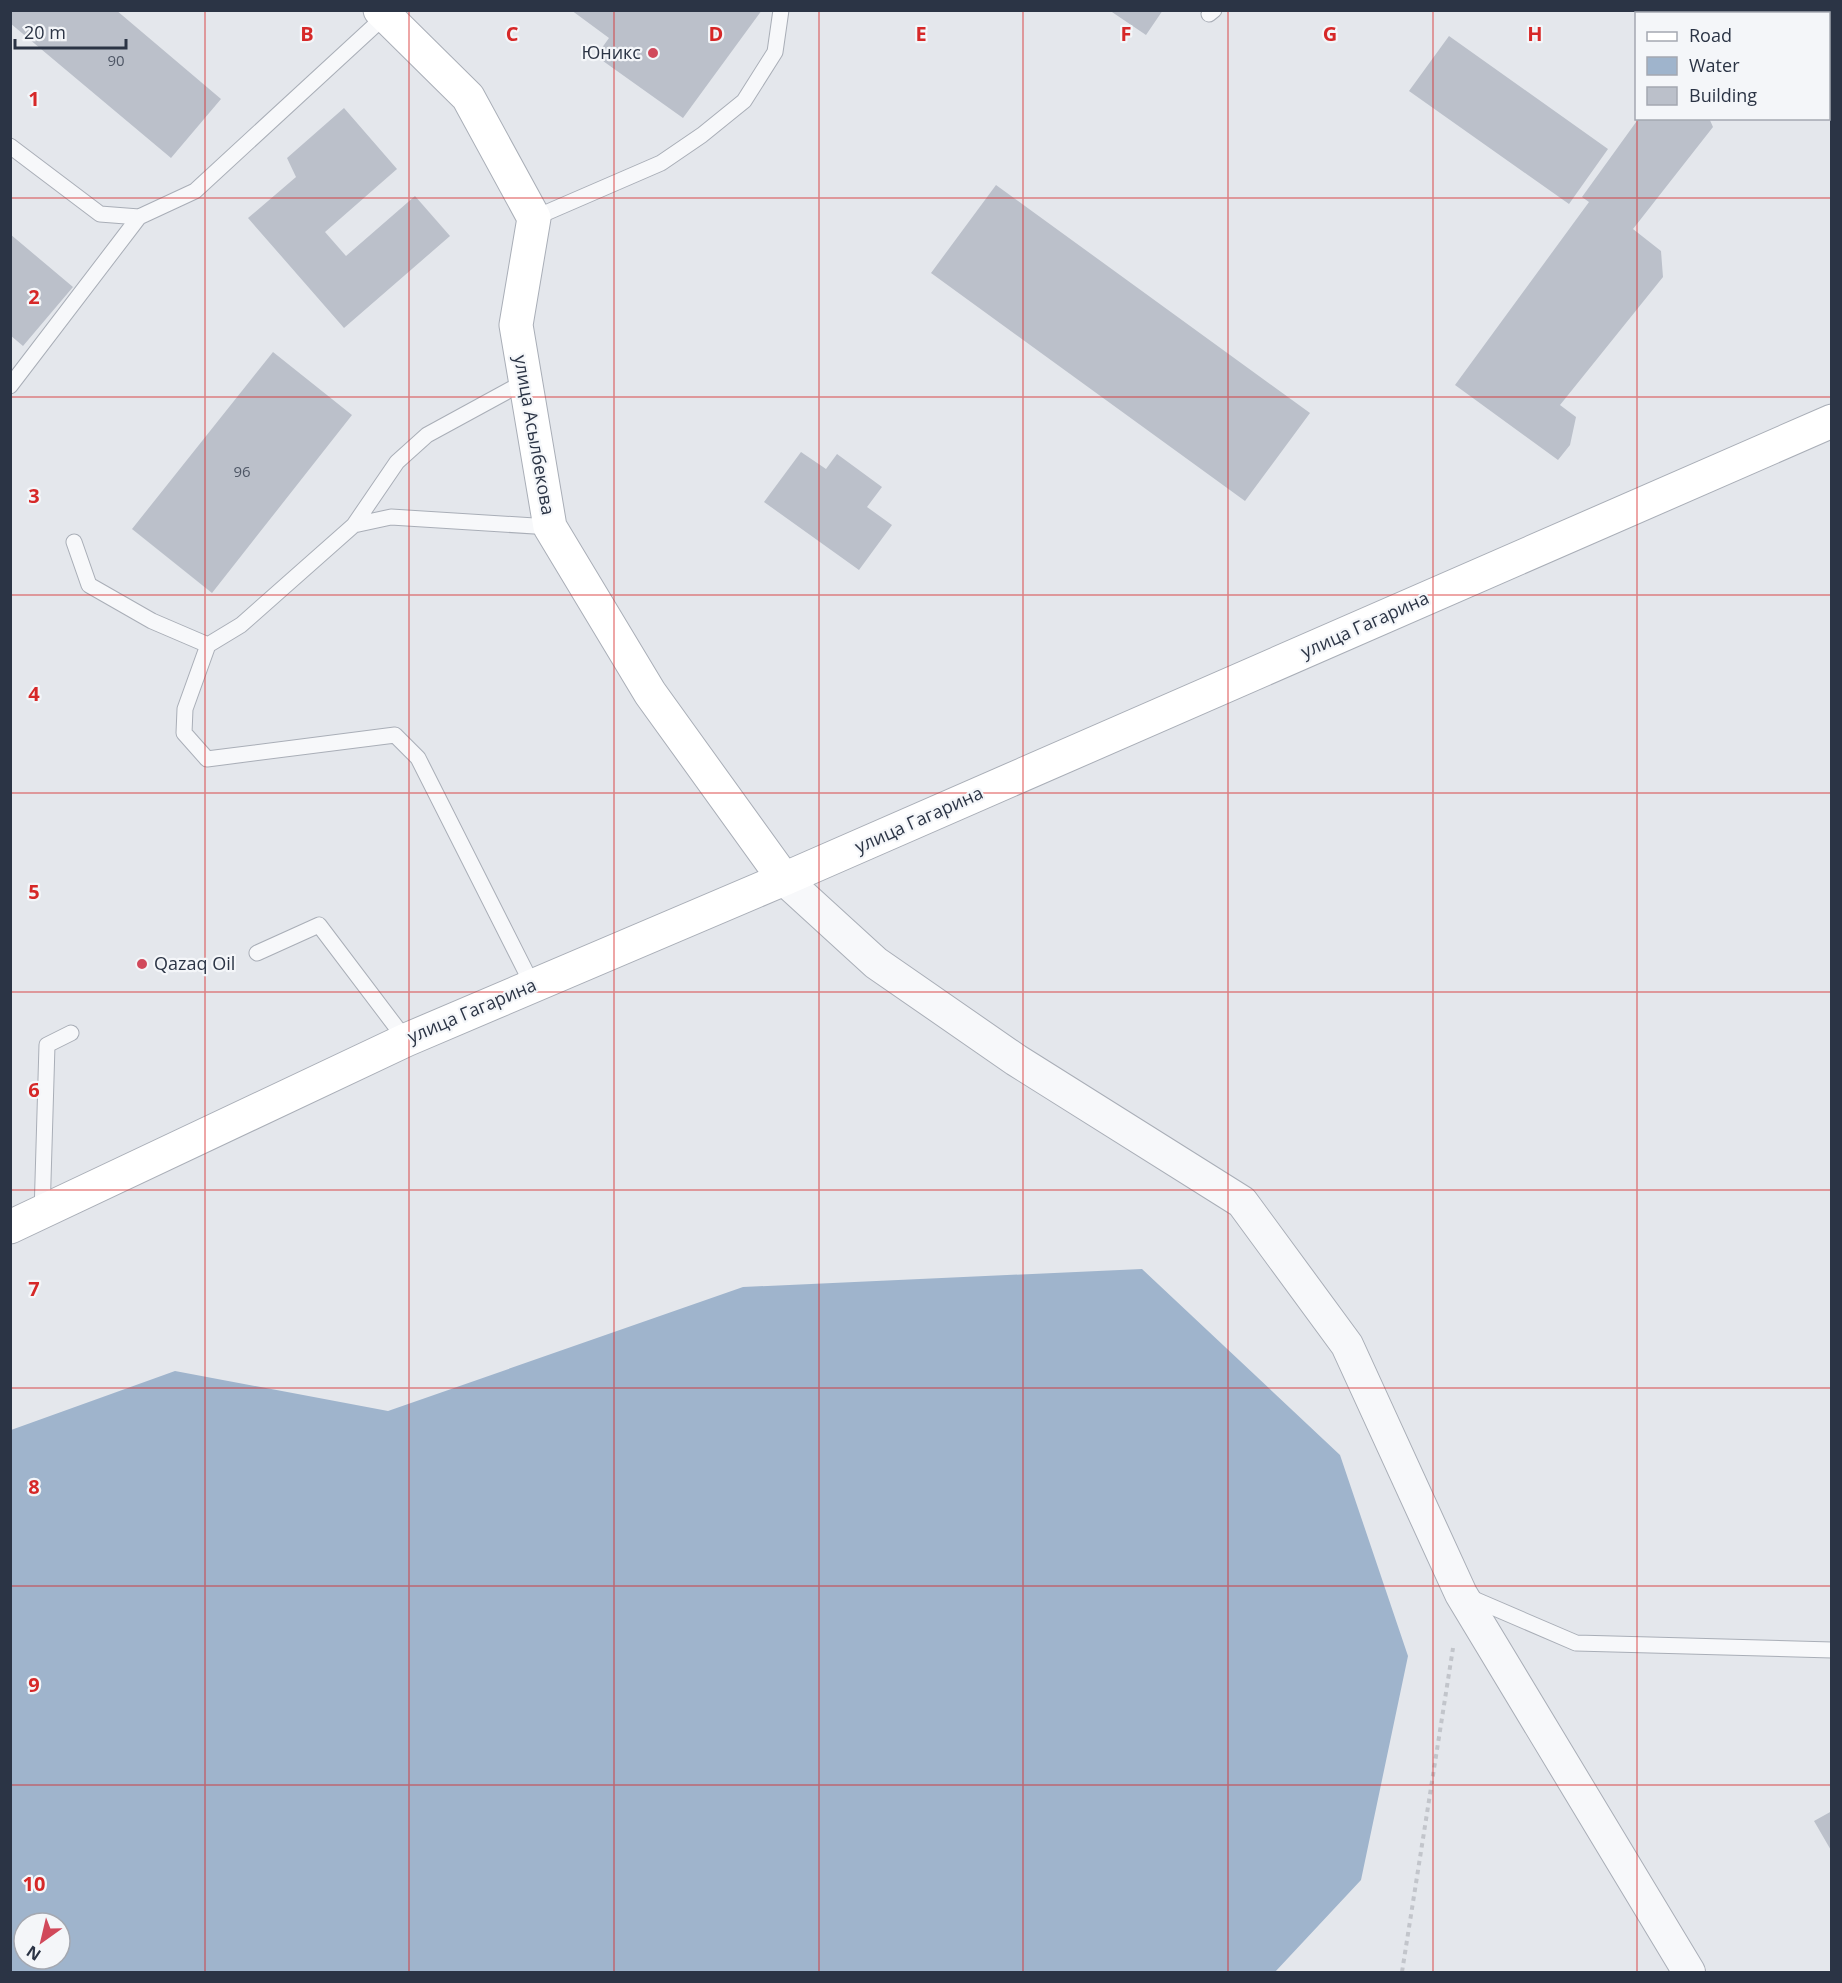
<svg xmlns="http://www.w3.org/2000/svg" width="1842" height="1983" font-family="'Open Sans',sans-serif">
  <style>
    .water { fill: #9fb4cc; fill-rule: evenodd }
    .building { fill: #bbc0ca }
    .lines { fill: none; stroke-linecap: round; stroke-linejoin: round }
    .lane-casing { stroke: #a9aeb7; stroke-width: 17 }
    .street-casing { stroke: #a9aeb7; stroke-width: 34 }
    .secondary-casing { stroke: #a9aeb7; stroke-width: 35 }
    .path { stroke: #c2c5cb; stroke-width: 4; stroke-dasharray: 4.5 4.5; stroke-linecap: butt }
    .lane { stroke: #f7f8fa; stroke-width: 15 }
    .street { stroke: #f7f8fa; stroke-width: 32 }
    .secondary { stroke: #fff; stroke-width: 33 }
    .grid { fill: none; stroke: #d62828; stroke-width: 1.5; stroke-opacity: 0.55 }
    .poi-dot { fill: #d1495b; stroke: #f4f6f9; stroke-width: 2 }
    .labels { text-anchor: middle; stroke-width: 4.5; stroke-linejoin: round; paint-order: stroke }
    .number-label { font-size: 15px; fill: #4f5766 }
    .poi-label { font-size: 18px; fill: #2b3445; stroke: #f4f6f9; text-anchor: end }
    .street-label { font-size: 18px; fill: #2b3445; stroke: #f4f6f9 }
    .grid-label { font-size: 20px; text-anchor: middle; font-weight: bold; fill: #d62828; stroke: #f4f6f9; stroke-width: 4.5; stroke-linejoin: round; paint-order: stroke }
  </style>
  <rect width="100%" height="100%" fill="#e4e7ec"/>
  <path class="water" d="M1142,1269L1340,1455L1408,1656L1361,1880L1275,1972H11V1430L175,1371L388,1411L743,1287ZM24,1923H60V1959H24Z"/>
  <path class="building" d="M10,10H116L221,99L171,158L10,23Z
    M571,10H762L683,118L596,56L609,38Z
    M1109,10H1163L1146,35Z
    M1449,36L1608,149L1569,204L1409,91Z
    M344,108L397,169L325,232L346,256L415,196L450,236L344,328L248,218L296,177L287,158Z
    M1639,118H1709L1713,127L1633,229L1661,251L1663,277L1560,405L1576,417L1570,445L1558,460L1455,385L1589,202L1582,197Z
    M996,185L1310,413L1245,501L931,273Z
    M10,234L73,287L23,346L10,335Z
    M273,352L352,415L212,593L132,529Z
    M801,452L826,469L837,454L882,487L867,507L892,525L859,570L764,502Z
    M1832,1811V1852L1814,1821Z"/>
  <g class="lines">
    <g class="lane-casing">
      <path id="lane" d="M1209,14L1214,10
        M10,146L100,214L139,217L195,191L385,16
        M534,218L661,163L702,135L744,101L775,52L781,10
        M10,386L139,217
        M354,525L397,462L427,435L526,381
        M74,542L89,585L152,621L208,645
        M257,953L319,925L406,1040
        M533,986L418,758L395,735L207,759L184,733L185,709L208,645L241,625L354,525L391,517L550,527
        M42,1214L47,1045L71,1033
        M1469,1597L1576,1643L1832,1650"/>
    </g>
    <g class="street-casing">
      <path id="street" d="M784,879L876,963L1016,1060L1242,1202L1347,1345L1461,1594L1689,1972"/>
    </g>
    <g class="secondary-casing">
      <path id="secondary" d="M380,10L468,97L534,218L516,325L550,527L650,693L784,879
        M10,1227L406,1040L784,879L1832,421"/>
    </g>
    <path class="path" d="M1402,1972L1453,1648"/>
    <use href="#lane" class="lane"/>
    <use href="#street" class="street"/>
    <use href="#secondary" class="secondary"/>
  </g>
  <path class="grid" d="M205,10V1972M409,10V1972M614,10V1972M819,10V1972M1023,10V1972M1228,10V1972M1433,10V1972M1637,10V14M1637,118V1972M10,198H1832M10,397H1832M10,595H1832M10,793H1832M10,992H1832M10,1190H1832M10,1388H1832M10,1586H1832M10,1785H1832"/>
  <g class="poi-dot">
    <circle cx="653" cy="53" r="6"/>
    <circle cx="142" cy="964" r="6"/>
  </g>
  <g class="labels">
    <g class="number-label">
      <text x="116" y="66">90</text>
      <text x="242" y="477">96</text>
    </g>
    <g class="poi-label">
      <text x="641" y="59">Юникс</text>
      <text x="154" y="970" text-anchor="start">Qazaq Oil</text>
    </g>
    <g class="street-label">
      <text transform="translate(534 435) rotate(80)" y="6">улица Асылбекова</text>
      <text transform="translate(1365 625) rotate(-24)" y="6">улица Гагарина</text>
      <text transform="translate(919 820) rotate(-24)" y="6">улица Гагарина</text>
      <text transform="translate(472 1011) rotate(-23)" y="6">улица Гагарина</text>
    </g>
  </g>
  <g class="grid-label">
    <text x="307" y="41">B</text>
    <text x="512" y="41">C</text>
    <text x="716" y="41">D</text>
    <text x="921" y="41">E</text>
    <text x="1126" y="41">F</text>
    <text x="1330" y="41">G</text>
    <text x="1535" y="41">H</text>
    <text x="34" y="106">1</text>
    <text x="34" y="304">2</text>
    <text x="34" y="503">3</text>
    <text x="34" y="701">4</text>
    <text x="34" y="899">5</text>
    <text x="34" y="1097">6</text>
    <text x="34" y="1296">7</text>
    <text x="34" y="1494">8</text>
    <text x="34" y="1692">9</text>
    <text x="34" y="1891">10</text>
  </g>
  <rect width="1842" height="1983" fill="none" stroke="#2b3445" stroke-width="24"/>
  <rect x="1635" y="12" width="195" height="108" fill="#f4f6f9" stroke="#a4a8b1" stroke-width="1.5"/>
  <rect x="1647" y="32" width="30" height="9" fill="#ffffff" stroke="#a4a8b1" stroke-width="1.5"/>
  <text x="1689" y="42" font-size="18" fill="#2b3445">Road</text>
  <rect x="1647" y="57" width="30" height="18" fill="#9fb4cc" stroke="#a4a8b1" stroke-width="1.5"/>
  <text x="1689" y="72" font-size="18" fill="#2b3445">Water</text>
  <rect x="1647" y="87" width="30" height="18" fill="#bbc0ca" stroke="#a4a8b1" stroke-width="1.5"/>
  <text x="1689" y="102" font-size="18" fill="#2b3445">Building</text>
  <g transform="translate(42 1941) rotate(214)"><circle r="28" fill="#f4f6f9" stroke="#a4a8b1" stroke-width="1.5"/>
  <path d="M0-4.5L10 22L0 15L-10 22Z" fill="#d1495b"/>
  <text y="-9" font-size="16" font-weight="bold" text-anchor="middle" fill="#2b3445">N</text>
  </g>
  <path d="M15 39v9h111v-9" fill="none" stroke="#2b3445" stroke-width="3"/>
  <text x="24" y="39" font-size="18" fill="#2b3445" stroke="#f4f6f9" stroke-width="4.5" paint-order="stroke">20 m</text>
</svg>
